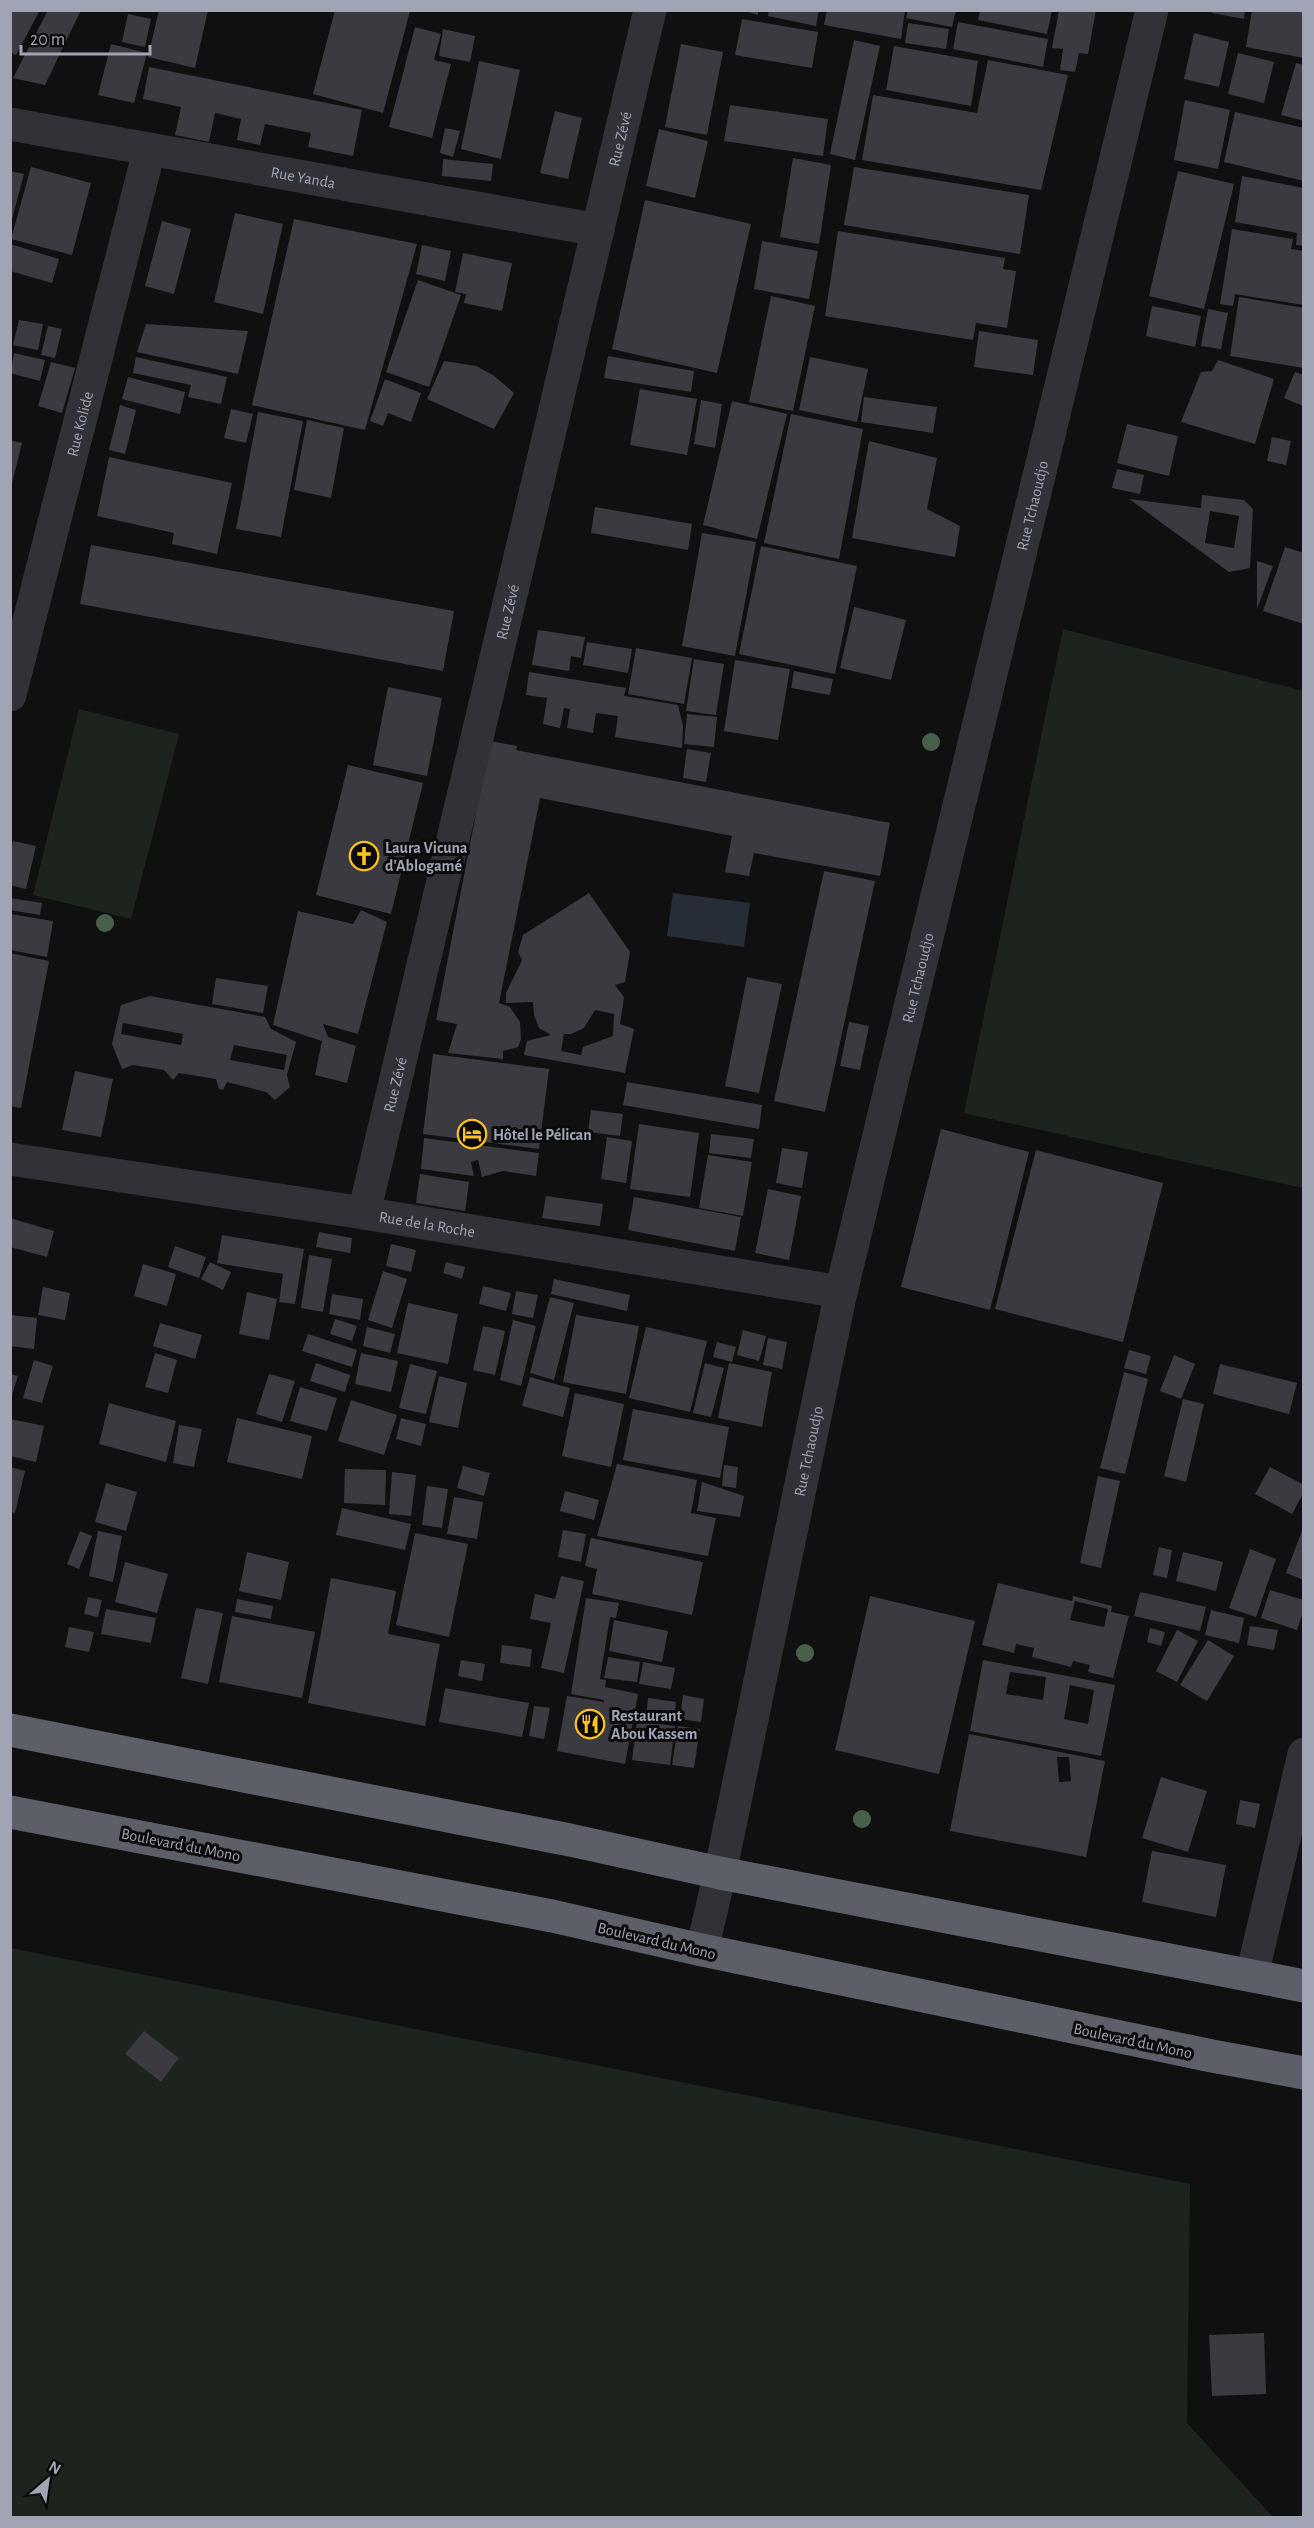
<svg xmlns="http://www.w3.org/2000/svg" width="1314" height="2528" font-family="'Alegreya Sans',sans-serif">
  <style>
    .green { fill: #1c241d }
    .water { fill: #262d36 }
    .building { fill: #3a3a40; fill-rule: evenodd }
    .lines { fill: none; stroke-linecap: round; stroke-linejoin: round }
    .street { stroke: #313137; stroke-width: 33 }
    .highway { stroke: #5c5f68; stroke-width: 33 }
    .tree { fill: #485f4b }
    .labels { text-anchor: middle; stroke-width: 6; stroke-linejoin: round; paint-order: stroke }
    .street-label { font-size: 16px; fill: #a0a4b4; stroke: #0b0b0c }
    .poi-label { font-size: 16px; font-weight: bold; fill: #a0a4b4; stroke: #0b0b0c; text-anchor: start }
  </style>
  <rect width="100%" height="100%" fill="#101011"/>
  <path class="green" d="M1063,629L1303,691V1188L964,1113Z
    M79,709L179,734L131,919L33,895Z
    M10,1948L1190,2184L1187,2423L1273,2517H11Z"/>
  <path class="water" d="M673,893L750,903L744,947L667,936Z"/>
  <path class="building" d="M10,10H40L16,55L10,52Z
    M48,10H81L45,85L13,78Z
    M159,10H208L195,68L148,57Z
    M335,10L410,11L383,113L313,94Z
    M742,10H758V15Z
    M769,10H819L816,26L768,16Z
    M827,10H905L901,39L824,25Z
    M908,10H956L952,27L906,18Z
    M980,10H1052L1047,34L978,20Z
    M1059,10H1096L1088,54L1079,53L1075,72L1060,70L1063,49L1052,48Z
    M1213,10H1245L1244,19L1212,13Z
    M1252,10H1304V58L1246,47Z
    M128,14L151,19L145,47L122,42Z
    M742,19L818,32L812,68L735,55Z
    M958,22L1048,39L1043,67L953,49Z
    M908,23L949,29L946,49L905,43Z
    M415,27L441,34L434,60L451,64L432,138L389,127Z
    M443,29L475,36L470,62L439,56Z
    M1194,33L1229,42L1219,87L1184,79Z
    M854,40L880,46L855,160L830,154Z
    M111,44L147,53L134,103L98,95Z
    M681,44L723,52L707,135L665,127Z
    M894,46L978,61L971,106L886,90Z
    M1238,53L1274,62L1264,103L1228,94Z
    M988,60L1068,75L1041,190L862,160L873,95L977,113Z
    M479,61L520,70L501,159L461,149Z
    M1296,63L1304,65V121L1281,115Z
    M149,67L362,110L353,156L308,147L311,133L265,124L260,145L237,140L241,119L215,113L209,142L175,135L181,107L143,99Z
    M1185,100L1230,110L1218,169L1174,160Z
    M730,105L828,119L823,156L724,141Z
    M555,111L582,118L568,179L540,173Z
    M1235,112L1304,128V181L1224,162Z
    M445,128L460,131L453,157L440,153Z
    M659,129L708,141L695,198L646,186Z
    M793,158L831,165L819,244L780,237Z
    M443,159L493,164L491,181L442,176Z
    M31,167L91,183L72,255L11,239Z
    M854,167L1029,195L1020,254L844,225Z
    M10,171L24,174L11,223H10Z
    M1178,171L1234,184L1204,309L1149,296Z
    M1242,176L1304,188V246L1296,245L1297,233L1235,222Z
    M645,200L751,224L717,373L612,349Z
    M235,213L283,224L263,314L214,302Z
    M294,219L417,244L365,430L252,405Z
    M162,221L191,229L174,294L145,286Z
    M1232,229L1293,239L1291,249L1304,251V305L1235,294L1233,306L1220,304Z
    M838,231L1005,258L1003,269L1016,271L1007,328L976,323L973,340L825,316Z
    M762,241L818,251L809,299L754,289Z
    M10,244L59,259L52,283L10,271Z
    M422,245L451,251L445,281L416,274Z
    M463,253L512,263L502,311L464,303L466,294L455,292Z
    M418,280L461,295L429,387L386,372Z
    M771,296L815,306L793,411L749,402Z
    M1239,297L1304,308V368L1230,356Z
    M1152,306L1201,316L1195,347L1146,336Z
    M1208,309L1228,313L1221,349L1201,346Z
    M19,320L43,324L38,350L13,345Z
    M146,324L248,331L238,374L137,352Z
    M48,326L62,329L55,358L41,355Z
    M979,331L1038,340L1033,375L974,367Z
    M14,353L45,360L40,381L10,373Z
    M608,356L694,371L691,392L604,378Z
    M136,357L227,377L221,404L188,397L191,385L133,373Z
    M810,357L868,369L857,422L799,410Z
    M1218,360L1274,379L1255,444L1181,422L1201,372L1212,371Z
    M444,361L476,366L493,375L514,393L494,429L427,399Z
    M51,362L75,368L62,413L38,406Z
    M1295,372L1304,375L1303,406L1284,398Z
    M128,377L185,392L180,414L122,399Z
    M385,379L421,393L411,422L388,413L383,426L370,421Z
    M640,389L697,399L687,455L630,445Z
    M864,397L937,407L933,433L861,422Z
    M701,400L722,404L715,448L694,444Z
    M732,401L787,414L757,539L703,525Z
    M120,405L136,410L125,454L109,450Z
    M231,409L253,414L246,443L224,438Z
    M258,412L303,421L281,537L236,529Z
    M791,414L863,429L839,559L764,543Z
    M307,420L344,428L331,498L294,490Z
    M1127,424L1178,436L1169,476L1117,463Z
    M1272,437L1291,441L1286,465L1267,461Z
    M10,440L22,443L11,487H10Z
    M869,441L937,458L927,509L960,526L955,557L852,538Z
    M109,457L232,483L217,554L172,544L174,533L97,516Z
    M1117,469L1144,475L1140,494L1112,488Z
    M1202,495L1244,500L1253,509L1250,568L1229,572L1129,499L1201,508ZM1210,511L1239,516L1234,548L1205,543Z
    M595,507L692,524L688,550L591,533Z
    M702,533L756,542L735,656L682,646Z
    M91,545L454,611L443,671L80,604Z
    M761,546L857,566L835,674L739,654Z
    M1285,547L1304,553V624L1263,611Z
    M1257,561L1273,566L1257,609Z
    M854,607L906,620L891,680L840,668Z
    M538,630L585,637L581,658L571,656L569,671L532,665Z
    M587,642L632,649L628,673L583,665Z
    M636,648L692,658L684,704L628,694Z
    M694,659L724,664L716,715L686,711Z
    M735,660L790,669L778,740L724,731Z
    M794,671L833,679L830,695L791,688Z
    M529,672L626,688L624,696L678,705L683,726L682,748L615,737L618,716L596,713L593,733L567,728L570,709L564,708L560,728L543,724L547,698L526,695Z
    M388,687L442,698L427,776L373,765Z
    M687,714L717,717L714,747L684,744Z
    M490,741L517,746L516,750L890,823L880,876L754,853L749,876L725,872L732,836L540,798L499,1003L510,1007L520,1022L521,1039L518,1047L503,1051V1059L448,1053L457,1024L436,1020Z
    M687,749L711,753L706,782L683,778Z
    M348,765L423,783L391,914L316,895Z
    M13,841L36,846L26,889L10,885V852Z
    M824,871L875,881L825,1112L774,1101Z
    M589,893L630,952L625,982L615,985L624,997L620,1024L634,1029L625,1073L524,1055L527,1041L551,1035L539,1028L534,1015L533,1002L506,1003V993L522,960L518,952L523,935ZM595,1010L614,1014L613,1036L583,1047L581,1055L561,1051L564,1034H571L584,1028Z
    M10,898L42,903L40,915L10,910Z
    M361,910L387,922L358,1034L323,1024L328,1037L356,1046L347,1083L315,1075L322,1041L273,1025L298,911L353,924Z
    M10,914L53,921L47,957L10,950Z
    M10,953L49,961L21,1108L10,1106Z
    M747,977L782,984L759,1093L725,1086Z
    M216,978L268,986L263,1013L212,1004Z
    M150,996L265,1017L271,1029L296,1042L287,1075L290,1087L275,1100L266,1092L227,1082L223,1090L219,1089L216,1079L179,1073L173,1080L164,1070L133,1065L122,1069L112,1044L121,1005ZM123,1023L183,1034L181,1045L121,1034ZM234,1045L287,1055L284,1070L230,1060Z
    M849,1022L869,1026L860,1070L840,1066Z
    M433,1054L549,1069L539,1149L423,1134Z
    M75,1071L113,1079L101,1137L62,1130Z
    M627,1082L762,1105L759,1129L623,1105Z
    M591,1110L623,1114L620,1136L588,1132Z
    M639,1124L699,1133L690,1197L630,1189Z
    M941,1129L1029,1152L990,1310L901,1287Z
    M711,1134L754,1139L751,1158L709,1153Z
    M607,1137L632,1141L626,1183L601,1179Z
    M424,1138L539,1153L536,1176L503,1171L482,1177L478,1160L471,1162L474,1176L421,1169Z
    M782,1148L808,1152L802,1188L776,1183Z
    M1036,1150L1163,1183L1123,1342L995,1309Z
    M708,1155L752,1162L743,1216L699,1208Z
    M420,1174L469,1182L465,1211L416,1203Z
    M768,1189L801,1196L789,1260L755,1253Z
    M546,1196L603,1204L600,1226L542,1218Z
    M634,1197L741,1217L735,1251L628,1230Z
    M10,1218L54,1231L47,1257L10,1247Z
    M319,1232L352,1238L350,1253L316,1247Z
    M222,1235L304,1249L295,1304L279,1302L283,1274L217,1263Z
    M391,1244L416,1250L411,1272L386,1266Z
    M175,1246L206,1257L199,1278L168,1267Z
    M309,1255L332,1259L323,1312L301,1308Z
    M210,1262L231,1272L223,1290L201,1279Z
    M446,1262L465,1267L462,1279L443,1273Z
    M143,1264L176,1274L167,1306L134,1296Z
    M383,1271L407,1279L392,1328L368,1320Z
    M554,1279L630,1295L627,1311L551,1294Z
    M483,1286L511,1293L506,1311L479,1304Z
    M43,1287L70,1293L65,1320L38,1315Z
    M516,1291L538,1295L533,1318L512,1314Z
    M247,1292L277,1299L269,1340L239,1334Z
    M332,1294L363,1299L360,1320L329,1314Z
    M550,1297L574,1303L554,1380L530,1373Z
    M408,1303L458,1314L448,1364L397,1353Z
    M11,1315L37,1318L34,1349L10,1346Z
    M576,1315L639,1326L626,1394L563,1382Z
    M335,1319L357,1326L352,1341L330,1334Z
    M513,1320L536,1326L521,1386L500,1380Z
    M160,1323L202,1335L195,1359L153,1346Z
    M483,1326L505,1331L495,1375L473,1370Z
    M367,1327L395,1334L390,1353L363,1346Z
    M646,1327L707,1341L690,1412L629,1398Z
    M743,1330L766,1336L759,1361L737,1355Z
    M308,1334L357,1350L352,1367L302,1351Z
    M768,1338L787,1342L782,1369L763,1365Z
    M717,1342L736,1347L732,1362L713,1357Z
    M1129,1350L1151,1356L1146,1374L1124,1368Z
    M155,1353L177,1360L168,1393L145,1387Z
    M361,1353L398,1361L391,1392L355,1384Z
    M1174,1355L1195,1364L1181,1399L1160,1391Z
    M34,1360L53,1366L42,1403L23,1398Z
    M316,1363L350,1375L345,1392L310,1381Z
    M705,1363L724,1368L711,1417L693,1413Z
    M729,1363L772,1372L762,1427L718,1418Z
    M410,1364L437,1371L426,1414L399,1408Z
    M1220,1364L1297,1383L1289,1414L1213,1394Z
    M1124,1372L1148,1379L1125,1474L1100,1468Z
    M10,1374L18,1376L11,1398H10Z
    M269,1374L295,1381L282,1422L256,1414Z
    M439,1376L467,1383L458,1428L429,1422Z
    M530,1377L570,1388L563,1417L522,1406Z
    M300,1387L337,1398L327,1431L290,1421Z
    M575,1393L624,1404L611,1467L562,1456Z
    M1183,1399L1204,1404L1186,1482L1164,1476Z
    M351,1400L397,1415L384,1455L338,1441Z
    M109,1403L176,1421L166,1462L99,1444Z
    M633,1409L729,1427L720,1478L623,1460Z
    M237,1418L312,1436L302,1479L227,1462Z
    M401,1418L426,1424L421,1446L396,1439Z
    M10,1419L44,1426L36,1462L10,1456Z
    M179,1425L202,1429L194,1467L173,1463Z
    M617,1464L697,1480L691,1513L716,1518L708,1556L597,1536Z
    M724,1465L738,1467L736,1488L722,1486Z
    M463,1466L490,1473L484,1496L457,1488Z
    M10,1467L25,1471L15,1513L10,1512Z
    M1270,1467L1304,1485V1492L1292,1514L1255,1494Z
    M345,1469L386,1470L385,1505L344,1503Z
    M392,1472L416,1475L411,1516L389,1514Z
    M1098,1476L1120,1481L1101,1568L1080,1563Z
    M702,1482L744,1496L740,1517L697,1511Z
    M106,1483L137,1492L126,1531L95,1522Z
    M427,1486L448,1489L442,1528L422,1525Z
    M565,1491L599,1500L594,1520L560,1511Z
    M454,1497L483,1502L477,1539L447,1534Z
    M342,1508L411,1524L405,1550L336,1535Z
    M1303,1528H1304V1580L1286,1573Z
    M563,1530L586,1534L581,1562L558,1557Z
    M80,1531L92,1536L79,1569L67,1564Z
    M98,1531L122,1536L113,1582L89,1576Z
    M415,1533L468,1544L449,1637L396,1625Z
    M591,1538L703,1562L692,1615L592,1594L597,1569L585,1566Z
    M1159,1547L1172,1550L1167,1578L1153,1575Z
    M1250,1549L1276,1559L1256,1617L1229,1608Z
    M247,1552L289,1562L281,1600L239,1591Z
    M1183,1552L1223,1562L1216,1591L1176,1581Z
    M125,1562L168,1574L157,1613L115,1602Z
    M561,1576L584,1581L564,1673L541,1668L551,1623L530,1619L535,1594L555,1599Z
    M331,1578L396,1591L388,1634L440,1644L425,1726L308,1703Z
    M998,1583L1072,1601L1073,1596L1112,1606L1111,1612L1129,1616L1113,1678L1088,1672L1090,1665L1073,1661L1071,1667L1032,1657L1034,1648L1016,1644L1014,1653L982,1645ZM1075,1601L1108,1609L1104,1627L1070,1620Z
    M1270,1590L1304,1600V1609L1297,1630L1261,1618Z
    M1140,1592L1206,1607L1200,1631L1134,1616Z
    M870,1596L975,1621L939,1774L835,1750Z
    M88,1597L102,1600L98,1617L84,1614Z
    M586,1598L619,1603L616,1618L610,1617L600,1679L606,1680L605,1687L638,1694L625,1764L557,1751L567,1696L604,1702V1700L571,1694Z
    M237,1599L273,1606L271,1619L235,1612Z
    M196,1608L223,1613L208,1684L181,1678Z
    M106,1609L156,1618L151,1643L101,1634Z
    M1211,1610L1244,1618L1239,1643L1205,1635Z
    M232,1616L315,1632L302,1698L219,1682Z
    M614,1620L668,1631L662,1662L609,1651Z
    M1250,1626L1278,1630L1274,1650L1247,1645Z
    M69,1627L94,1632L89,1652L65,1647Z
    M1150,1628L1165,1632L1161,1646L1147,1642Z
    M1177,1630L1198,1641L1177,1682L1156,1671Z
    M1208,1640L1234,1656L1207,1701L1180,1685Z
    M502,1645L532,1649L530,1667L500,1663Z
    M608,1657L640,1662L637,1682L604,1678Z
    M461,1660L485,1664L482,1681L458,1676Z
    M983,1660L1115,1685L1101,1756L970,1731ZM1010,1672L1046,1677L1043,1700L1006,1694ZM1070,1685L1094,1690L1088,1724L1064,1719Z
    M643,1662L675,1668L671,1689L639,1684Z
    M445,1688L529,1703L522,1737L439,1722Z
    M683,1695L704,1699L701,1722L680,1719Z
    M648,1698L676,1702L674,1722L646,1718Z
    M534,1706L550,1708L544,1739L529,1736Z
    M637,1721L675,1726L670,1765L632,1760Z
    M678,1726L700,1729L694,1768L672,1765Z
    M969,1734L1105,1761L1086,1857L950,1831ZM1057,1757H1069L1071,1781L1059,1782Z
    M1161,1777L1207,1791L1188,1852L1142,1838Z
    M1240,1800L1260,1804L1255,1828L1236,1824Z
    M1152,1851L1226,1865L1216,1917L1142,1902Z
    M144,2031L179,2058L161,2082L125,2054Z
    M1264,2333L1266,2394L1212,2396L1209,2335Z"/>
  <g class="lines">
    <g class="street">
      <path id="s1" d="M10,124L598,230"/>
      <path id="s2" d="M10,695L149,151"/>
      <path id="s3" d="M10,1159L364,1213L841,1292"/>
      <path id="s4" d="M364,1213L650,10"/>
      <path id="s5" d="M702,1950L720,1873L841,1292L1152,10"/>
      <path d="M1252,1975L1304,1754"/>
    </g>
    <path class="highway" d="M10,1730L570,1840L720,1873L1304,1986
      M10,1812L552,1916L702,1950L1212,2056L1304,2073"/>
  </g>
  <g class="tree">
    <circle cx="931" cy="742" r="9"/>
    <circle cx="105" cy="923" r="9"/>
    <circle cx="805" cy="1653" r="9"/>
    <circle cx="862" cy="1819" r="9"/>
  </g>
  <defs>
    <g id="church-ring" transform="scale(1.5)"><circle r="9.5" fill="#0b0b0c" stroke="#ffc31a" stroke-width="1.5"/><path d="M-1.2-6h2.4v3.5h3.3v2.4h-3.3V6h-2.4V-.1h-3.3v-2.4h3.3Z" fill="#ffc31a"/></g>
    <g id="hotel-ring" transform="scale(1.5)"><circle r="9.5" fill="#0b0b0c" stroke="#ffc31a" stroke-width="1.5"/><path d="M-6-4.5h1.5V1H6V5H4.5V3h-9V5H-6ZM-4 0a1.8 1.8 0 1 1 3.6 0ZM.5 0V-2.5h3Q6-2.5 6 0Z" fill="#ffc31a"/></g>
    <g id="restaurant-ring" transform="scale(1.5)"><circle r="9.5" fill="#0b0b0c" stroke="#ffc31a" stroke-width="1.5"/><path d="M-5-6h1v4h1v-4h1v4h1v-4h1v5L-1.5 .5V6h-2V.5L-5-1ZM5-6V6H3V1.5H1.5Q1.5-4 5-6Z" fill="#ffc31a"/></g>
  </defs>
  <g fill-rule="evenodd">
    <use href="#church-ring" x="364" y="856"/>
    <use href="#hotel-ring" x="472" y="1134"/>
    <use href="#restaurant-ring" x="590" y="1724"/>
  </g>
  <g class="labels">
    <g class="street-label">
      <text dy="6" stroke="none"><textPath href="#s4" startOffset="1104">Rue Zévé</textPath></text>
      <text dy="6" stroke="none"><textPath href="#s1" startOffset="298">Rue Yanda</textPath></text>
      <text dy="6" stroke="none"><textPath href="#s2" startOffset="280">Rue Kolide</textPath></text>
      <text dy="6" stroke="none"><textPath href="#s5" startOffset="1482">Rue Tchaoudjo</textPath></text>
      <text dy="6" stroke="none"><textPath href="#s4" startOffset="618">Rue Zévé</textPath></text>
      <text dy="6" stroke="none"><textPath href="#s5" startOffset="996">Rue Tchaoudjo</textPath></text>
      <text dy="6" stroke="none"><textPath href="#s4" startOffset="132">Rue Zévé</textPath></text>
      <text dy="6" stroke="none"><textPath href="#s3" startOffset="422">Rue de la Roche</textPath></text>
      <text dy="6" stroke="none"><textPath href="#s5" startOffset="510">Rue Tchaoudjo</textPath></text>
      <text transform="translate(181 1844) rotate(11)" y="6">Boulevard du Mono</text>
      <text transform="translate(657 1940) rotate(13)" y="6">Boulevard du Mono</text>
      <text transform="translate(1133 2040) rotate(12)" y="6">Boulevard du Mono</text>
    </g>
    <g class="poi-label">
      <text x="385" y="853">Laura Vicuna<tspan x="385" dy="18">d'Ablogamé</tspan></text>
      <text x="493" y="1140">Hôtel le Pélican</text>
      <text x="611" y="1721">Restaurant<tspan x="611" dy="18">Abou Kassem</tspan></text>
    </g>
  </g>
  <rect width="1314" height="2528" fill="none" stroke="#a0a4b4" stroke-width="24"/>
  <g transform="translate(48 2480) rotate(29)" stroke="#0b0b0c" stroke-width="4.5" paint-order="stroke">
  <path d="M0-4.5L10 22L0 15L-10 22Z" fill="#a0a4b4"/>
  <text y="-9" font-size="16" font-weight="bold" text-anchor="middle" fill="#a0a4b4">N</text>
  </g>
  <path d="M21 45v9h129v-9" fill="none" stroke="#a0a4b4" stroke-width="3"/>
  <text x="30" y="45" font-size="18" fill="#a0a4b4" stroke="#0b0b0c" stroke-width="4.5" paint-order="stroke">20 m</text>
</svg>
